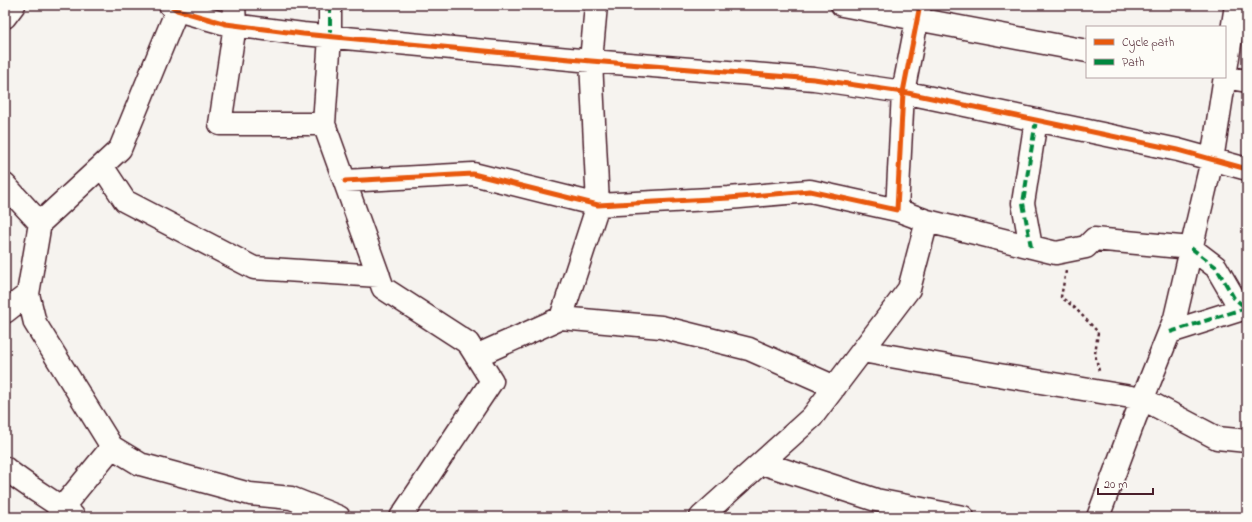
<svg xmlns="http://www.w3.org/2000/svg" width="1252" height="522" font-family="'Indie Flower',sans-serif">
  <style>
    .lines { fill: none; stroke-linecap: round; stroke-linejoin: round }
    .minor-casing { stroke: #4a1f2b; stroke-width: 25 }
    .path { stroke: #4a1f2b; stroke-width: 2.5; stroke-dasharray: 3 3; stroke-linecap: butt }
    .minor { stroke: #fdfcf7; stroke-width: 22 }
    .quiet { stroke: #00873e; stroke-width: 4; stroke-dasharray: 8 4; stroke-linecap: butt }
    .cycleway-casing { stroke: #fdfcf7; stroke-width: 8 }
    .cycleway { stroke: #e8590c; stroke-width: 5 }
  </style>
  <rect width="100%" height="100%" fill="#f6f3ef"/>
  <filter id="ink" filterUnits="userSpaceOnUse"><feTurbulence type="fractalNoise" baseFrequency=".025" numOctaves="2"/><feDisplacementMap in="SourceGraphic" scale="8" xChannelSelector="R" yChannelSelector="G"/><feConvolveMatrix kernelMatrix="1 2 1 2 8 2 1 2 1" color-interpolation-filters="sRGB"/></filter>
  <g filter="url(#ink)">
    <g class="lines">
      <g class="minor-casing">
        <path id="minor" d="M170,5L177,10L226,24L303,34L591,61L814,79L903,92L1178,150L1247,169
          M234,5L235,25L220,124H324
          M330,5V37L324,124L383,288L468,343L492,381L401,517
          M842,5L1087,51
          M5,17L14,5
          M1225,77L1247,81
          M102,166L125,201L254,268L379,276
          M345,181L473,174L598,205L729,198L810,191L897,210L903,92L920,5
          M5,185L40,223L120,149L177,10
          M927,221L1056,253L1086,247L1094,239L1191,248L1216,267L1234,298L1247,309
          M40,223L28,294L35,323L112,447L62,508L57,517
          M1031,247L1023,203L1036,120
          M5,312L28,294
          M561,318L661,327L749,349L835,387
          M1170,332L1246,308
          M862,351L993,374L1143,399L1217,438L1247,441
          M476,356L561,318L598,205L591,61L596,5
          M112,447L140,464L250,494L291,498L339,517
          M762,463L876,500L963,517
          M5,468C26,486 51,499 73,516
          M701,517L812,417L909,289L927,221L897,210
          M1098,517L1135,418L1175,318L1212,160L1236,5"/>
      </g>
      <path class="path" d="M1066,271L1061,297L1075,308L1098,332L1095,354L1099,371"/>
      <use href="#minor" class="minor"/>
      <path class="quiet" d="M330,37V5
        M1031,247L1023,203L1036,120
        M1191,248L1216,267L1234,298L1247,309
        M1170,332L1246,308"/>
      <g class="cycleway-casing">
        <path id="cycleway" d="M170,5L177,10L226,24L303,34L591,61L814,79L903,92L1178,150L1247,169
          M345,181L473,174L598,205L729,198L810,191L897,210L903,92L920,5"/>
      </g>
      <use href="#cycleway" class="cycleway"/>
    </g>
  </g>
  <rect width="1252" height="522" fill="none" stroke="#fdfcf7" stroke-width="20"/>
  <rect x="10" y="10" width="1232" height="502" fill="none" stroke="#4a1f2b" stroke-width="1.5" filter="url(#ink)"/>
  <rect x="1086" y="26" width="140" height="52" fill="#fdfcf7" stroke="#b5a4a5"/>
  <rect x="1094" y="39" width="20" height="6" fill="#e8590c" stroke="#b5a4a5"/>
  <text x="1122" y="46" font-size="12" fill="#4a1f2b">Cycle path</text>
  <rect x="1094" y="59" width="20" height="6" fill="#00873e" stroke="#b5a4a5"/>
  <text x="1122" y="66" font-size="12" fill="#4a1f2b">Path</text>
  <path d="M1098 488v6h55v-6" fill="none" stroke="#4a1f2b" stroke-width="2"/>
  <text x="1104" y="488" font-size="12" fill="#4a1f2b" stroke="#fdfcf7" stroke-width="3" paint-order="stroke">20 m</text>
</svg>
